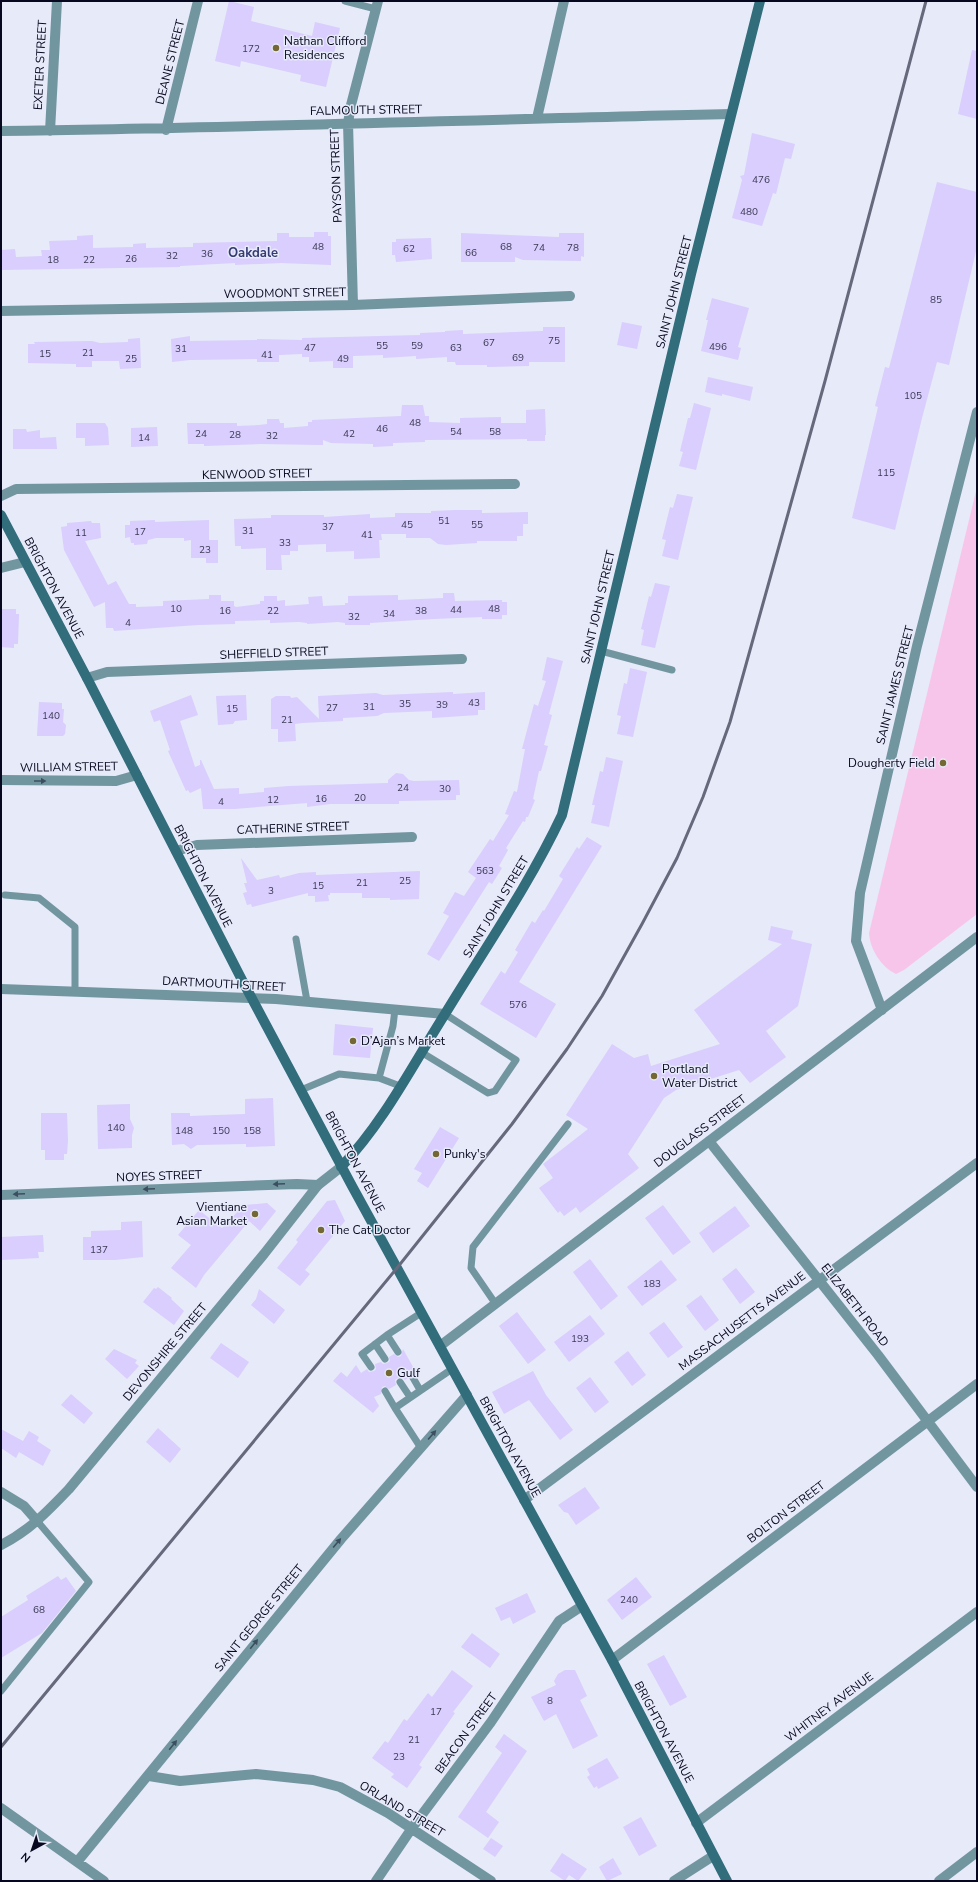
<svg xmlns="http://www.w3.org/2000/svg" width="978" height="1882" font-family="'Nunito Sans',sans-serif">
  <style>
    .green { fill: #f8c5ea }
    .building { fill: #d9cefd }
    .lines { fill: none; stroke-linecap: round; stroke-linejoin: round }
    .service { stroke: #7296a0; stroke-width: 7 }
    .minor { stroke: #7296a0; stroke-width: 10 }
    .tertiary { stroke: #7296a0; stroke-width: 10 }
    .secondary { stroke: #326d7c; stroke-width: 10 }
    .rail { stroke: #66687b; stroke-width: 3 }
    .oneway { fill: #3c4f60 }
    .poi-dot { fill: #736734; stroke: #e7eaf8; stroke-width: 1.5 }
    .labels { text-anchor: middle; stroke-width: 3; stroke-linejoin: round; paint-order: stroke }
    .number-label { font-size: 10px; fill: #3c3a56 }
    .poi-label { font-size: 12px; fill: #07081f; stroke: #e7eaf8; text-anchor: start }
    .street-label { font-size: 12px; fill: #07081f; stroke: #e7eaf8 }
    .neighbourhood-label { font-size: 13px; font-weight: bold; fill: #353b74; stroke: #e7eaf8 }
  </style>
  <rect width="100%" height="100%" fill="#e7eaf8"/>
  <path class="green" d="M977,487V914L904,970L896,974C881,967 870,949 869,933Z"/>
  <path class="building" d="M229,1L254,7L251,21L312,36L315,22L340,28L326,87L300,81L301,75L241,61L240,67L215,61Z
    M972,50L977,51V119L958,114Z
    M752,133L795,144L791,159L785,158L776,194L773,193L762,226L732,218L742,180L740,176L744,175Z
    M937,182L977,192V247L949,365L937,362L922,418L895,530L852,518L878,407L875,406L885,367L889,368Z
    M314,232H328V236H331V265L281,263L235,265V263L180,266V267L1,270V250L15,249L16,257L42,256L41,250H50L49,241L77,240V236L93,235V248L133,247V244L146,243V248L193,247V243L277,241V233H289V237H314Z
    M461,233L559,237V233H584V257L581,256V261L523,260L515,257V262H461Z
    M431,238L432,259L396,262L395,255H392V242H396V239Z
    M712,298L749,308L738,347L741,348L738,360L701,351L708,320H706Z
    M622,322L642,326L637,349L617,345Z
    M543,327H565V362H529V366L487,367V365H456L455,362H447V357L416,359V356L383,358V355L353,356V368H333V361L309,362V357H302V354L279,355V362H257V359L190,360L172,362L171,339L190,336V341L257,340V339L302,340V338L420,335V333L445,332V331L463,330V334L543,331Z
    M140,338L141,368L120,369L119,361H92V367H76V364L28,363V344H35L34,342L92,341L100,343L128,342V339Z
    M708,377L753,387L750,401L722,394V396L705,392Z
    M694,403L711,408L696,470L679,466L683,452L680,451L688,418H690Z
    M402,405H423L425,416H429V422L460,423V418L501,417V423H526V410L545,409L546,435H545V441H527V439L425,440V442L393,443V446L373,447V444L331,443L323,440V445L260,444L204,446V444H188L187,423H237V426L259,425L267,424V419H279L280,423H284V428L308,426V422H312V420L401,416Z
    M76,423H105L108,428L109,445L85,446V438H76Z
    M157,427L158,446L131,447V428Z
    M13,429H26L27,432L40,430V438L56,437L57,449H13Z
    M677,494L693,497L678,560L662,556L666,540L662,539L670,507L673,508Z
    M456,510H482V513L528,512V524H523V536H517V541H477V543L446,545L438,544L430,538H406V534H381L382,540H379L380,558L354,559V551L326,552V544L298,545V551H290V555H281L282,570H266V548L241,549V546H235L234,519L271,518V515H324V517L370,514V518L395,517V513H431V511Z
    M155,520V522L209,520V540H218V563H206V558H191V540L184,541V538H156L148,540L147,544L134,545V543H131L130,537L125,538V525H130V521Z
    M91,521L92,523H100L101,538L85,541L108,585L116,581L129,604H136V607L163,606V601L209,599V595H221V601H234V606L236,607L260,604V601H264V596H277V601L285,600V606L309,604L308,597L322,596L323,606L345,605V603H348V596L398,595V600L443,598V593H454L455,601L502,600V602H507V615H502V619H482V617L433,619L370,623V625H345V623L338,622L307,624V623L299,622L270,623V620L235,621V624L198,625L114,631L113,628H106L105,602L94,607L64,550L61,527L67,526V523Z
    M655,583L670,586L655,648L641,645L644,630L641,629L649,596L651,597Z
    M1,609H16V614H19L18,644H14V648L1,647Z
    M547,657L563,661L549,714L552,715L544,745L548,746L541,771H539L533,799L535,800L528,817H526L525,822L523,821L506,848L508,850L499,866L502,868L492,884L489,882L439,961L427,954L449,916L443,913L455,892L464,896L476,878L468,872L490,839L493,841L509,815L505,814L514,791L517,792L525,749H522L534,704L538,706L546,681L542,680Z
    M630,668L647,672L633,737L617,734L621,716L617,715L624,683L627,684Z
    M453,692V694L485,692V710H478V715L432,718V711L384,713L377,716L343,718V721L302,723L295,724L296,741L278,742V729H271V699L276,696H290L291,698L297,697L319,719L318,696L376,693L383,695Z
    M191,695L198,715L180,721L195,767L200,765V760H201L214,789L239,788V794L264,792V788L289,786L388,783V780L396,773L403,774L409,780L414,781L459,780L460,795H456V800L399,801V804H330L307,807V803L234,809H203L201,788L190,793L188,790L186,791L168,751L170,750L160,720L154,722L150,711Z
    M246,695L247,720L235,721L233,724L218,725L216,696Z
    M39,702L62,703V709H64L63,722L66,725L65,734L63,736H37Z
    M606,757L623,761L609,827L591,823L595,805H592L600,771L603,772Z
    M587,837L602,846L519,982L556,1004L536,1038L480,1004L501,971L505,974L518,952L515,950L532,921L535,923L543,910L544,911L563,879L559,876L577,847L579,849Z
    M241,858L257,880L279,875L280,878L299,873L316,872V875L420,871L419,899L390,900V898H362V893H330V895H328L329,901L315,902V896H308V893L252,907L251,904L247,905L243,893L247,892L244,883H247Z
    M771,926L793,931L791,939L812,944L798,1006L766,1031L786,1057L750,1083L739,1070L676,1090L664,1098L628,1154L639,1168L580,1213L576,1207L564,1216L560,1211L558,1213L539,1188L553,1178L543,1164L588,1129L566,1115L612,1044L634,1058L648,1054L651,1066L720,1044L694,1010L782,944L768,940Z
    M335,1024L373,1028L370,1058L333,1055Z
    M273,1098L275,1146L246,1147V1144L197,1145L191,1149L184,1144L172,1145L171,1113H190V1116L245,1114V1099Z
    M130,1104V1119L134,1128L132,1135V1148L98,1149L97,1105Z
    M41,1113H67L68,1141L67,1154H64V1160H45V1150H41Z
    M440,1127L459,1138L428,1188L417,1181L422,1173L414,1169Z
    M335,1200L345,1221L305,1270L310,1274L300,1286L277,1268L298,1242L296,1240L327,1201Z
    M267,1203L276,1211L260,1231L249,1221L204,1275L196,1288L171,1268L191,1245L178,1235L199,1210L222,1228L244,1205Z
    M663,1205L691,1242L673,1255L645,1218Z
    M735,1206L750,1226L713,1253L699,1233Z
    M142,1221L143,1257L115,1260H83V1237H91V1231L121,1230V1222Z
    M43,1235L44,1252H38L39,1258L1,1260V1237Z
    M590,1259L618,1296L601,1310L573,1272Z
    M661,1260L677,1280L642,1306L627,1287Z
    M736,1268L755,1292L740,1304L722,1279Z
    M158,1287L172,1298L171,1299L184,1311L174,1325L143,1302L154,1288L156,1289Z
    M259,1289L285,1310L274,1324L251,1305L256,1299Z
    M701,1295L719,1320L705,1331L686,1306Z
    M517,1312L546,1350L528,1364L499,1326Z
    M590,1315L605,1334L569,1362L554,1342Z
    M664,1322L683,1347L668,1358L649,1333Z
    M221,1343L249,1362L238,1378L210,1358Z
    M114,1349L137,1360L135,1363L139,1366L127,1379L105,1359Z
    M403,1349L417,1374L410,1372L408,1374V1378L405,1380L402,1377L398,1378L395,1380L396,1385L389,1389L385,1386L382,1387L381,1394L374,1397L379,1406L373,1413L333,1381L341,1372L347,1377L356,1365L361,1373L367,1369L369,1372L374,1371L376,1369L375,1364L381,1362L383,1364L387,1363L390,1361L389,1357L394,1354L398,1357L401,1356Z
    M628,1351L646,1375L632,1386L614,1362Z
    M533,1371L546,1395L573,1430L560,1440L529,1400L504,1414L492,1392Z
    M590,1377L609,1402L595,1413L576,1388Z
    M71,1394L93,1413L84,1424L61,1405Z
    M158,1428L181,1449L170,1463L146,1442Z
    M1,1429L23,1441L29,1431L39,1437L37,1441L51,1450L43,1466L19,1452L16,1458L1,1448Z
    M585,1487L600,1508L576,1525L568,1513L564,1512L558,1505Z
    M58,1576L61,1580L66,1577L76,1591L42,1633L1,1658V1617L28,1600L26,1596Z
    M636,1577L652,1597L622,1620L607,1600Z
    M527,1593L536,1612L513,1624L510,1617L501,1621L495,1608Z
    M472,1633L500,1654L490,1668L461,1647Z
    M664,1655L687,1697L670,1706L647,1664Z
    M452,1670L473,1686L453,1712L455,1713L419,1765L422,1767L407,1788L391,1777L394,1774L372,1758L385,1741L388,1743L404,1719L407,1721L428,1693L432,1697Z
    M565,1670H575L587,1696L580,1700L598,1736L573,1749L556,1714L544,1721L531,1697L556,1685L554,1681L558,1674Z
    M504,1734L527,1751L486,1812L499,1822L488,1838L458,1817L502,1753L495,1747Z
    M607,1758L619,1778L598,1789L597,1786L594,1788L587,1777L590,1775L587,1769Z
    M641,1817L657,1846L639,1856L623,1827Z
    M491,1838L503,1846L495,1857L483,1849Z
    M562,1853L587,1869L578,1881L569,1875L565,1881L550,1871Z
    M613,1858L622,1874L607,1881L599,1867Z"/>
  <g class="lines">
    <path class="service" d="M345,1L376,9
      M601,651L672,670
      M5,895L39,898L75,927V991
      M296,939L307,1001
      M421,1052L488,1093L495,1091L516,1060L445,1014
      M379,1078L393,1026L395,1009
      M301,1090L339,1074L379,1078L400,1086
      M495,1303L471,1268L473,1247L568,1124
      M387,1335L398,1352
      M375,1344L385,1359
      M371,1367L362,1354L387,1335L421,1313
      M412,1376L420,1390
      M400,1382L410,1397
      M385,1391L395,1408
      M421,1448L395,1408L452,1369
      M1,1691L89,1582L38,1522"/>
    <path class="minor" d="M537,118L564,1
      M166,130L198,1
      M1,131C245,128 488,119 731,114
      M50,131L57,1
      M353,305L348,123L351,105L378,1
      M1,311L353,305L570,296
      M1,496L16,489L515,484
      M1,568L25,562
      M87,678L107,672L462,659
      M1,780L116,781L137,775
      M176,851L197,845L412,837
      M1,989L276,999L445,1014
      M882,1010L856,941L860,893L917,646L977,412
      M709,1141L878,1355L977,1487
      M1,1195L297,1184L318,1185
      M440,1346L977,937
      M1,1492L24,1506L38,1522
      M524,1500L977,1163
      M612,1660L977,1384
      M149,1776L180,1781L256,1774L313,1780L340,1787L388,1813L491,1881
      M1,1808L104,1881
      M696,1823L977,1612
      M77,1862L341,1539L467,1395
      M376,1881L412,1828L491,1722L559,1621L582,1606
      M674,1881L713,1856
      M939,1881L977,1852"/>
    <path class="tertiary" d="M1,1545C29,1531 48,1511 69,1489L264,1254L318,1185L341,1167"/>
    <path class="secondary" d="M1,515L87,678L242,980L352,1186L612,1660L727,1881
      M341,1167C384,1122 412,1066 445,1014C485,948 529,885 562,815L691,274L760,1"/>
    <path class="rail" d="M1,1747L397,1268L512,1124L567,1049L602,996L642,924L677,858L703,797L730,722L825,381L926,1"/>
  </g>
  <defs><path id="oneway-solid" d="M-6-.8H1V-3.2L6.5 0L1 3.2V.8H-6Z"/></defs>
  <g class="oneway">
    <use href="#oneway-solid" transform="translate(40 781)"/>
    <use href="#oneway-solid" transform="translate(279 1184) rotate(178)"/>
    <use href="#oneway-solid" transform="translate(149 1189) rotate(178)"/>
    <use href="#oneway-solid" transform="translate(19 1194) rotate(178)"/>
    <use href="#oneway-solid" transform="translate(432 1435) rotate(-49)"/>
    <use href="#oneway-solid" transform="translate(337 1543) rotate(-50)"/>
    <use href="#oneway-solid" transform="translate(254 1644) rotate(-51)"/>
    <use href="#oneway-solid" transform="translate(173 1745) rotate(-51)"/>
  </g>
  <g class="poi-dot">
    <circle cx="276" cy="48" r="4"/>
    <circle cx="943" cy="763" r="4"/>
    <circle cx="353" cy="1041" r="4"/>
    <circle cx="654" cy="1076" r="4"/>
    <circle cx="436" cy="1154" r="4"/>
    <circle cx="255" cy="1214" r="4"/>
    <circle cx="321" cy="1230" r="4"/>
    <circle cx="389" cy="1373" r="4"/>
  </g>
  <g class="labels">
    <g class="number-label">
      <text x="251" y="52">172</text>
      <text x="761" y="183">476</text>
      <text x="749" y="215">480</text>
      <text x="318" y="250">48</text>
      <text x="506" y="250">68</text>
      <text x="539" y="251">74</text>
      <text x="573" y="251">78</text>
      <text x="409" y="252">62</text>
      <text x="471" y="256">66</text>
      <text x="207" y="257">36</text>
      <text x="172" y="259">32</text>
      <text x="131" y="262">26</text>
      <text x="53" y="263">18</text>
      <text x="89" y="263">22</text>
      <text x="936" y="303">85</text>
      <text x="554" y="344">75</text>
      <text x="489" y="346">67</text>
      <text x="382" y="349">55</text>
      <text x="417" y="349">59</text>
      <text x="718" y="350">496</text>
      <text x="310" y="351">47</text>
      <text x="456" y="351">63</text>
      <text x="181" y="352">31</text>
      <text x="88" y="356">21</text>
      <text x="45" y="357">15</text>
      <text x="267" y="358">41</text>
      <text x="518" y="361">69</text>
      <text x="131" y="362">25</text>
      <text x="343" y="362">49</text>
      <text x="913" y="399">105</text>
      <text x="415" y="426">48</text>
      <text x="382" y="432">46</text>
      <text x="456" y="435">54</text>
      <text x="495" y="435">58</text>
      <text x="201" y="437">24</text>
      <text x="349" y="437">42</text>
      <text x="235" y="438">28</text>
      <text x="272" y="439">32</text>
      <text x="144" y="441">14</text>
      <text x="886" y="476">115</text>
      <text x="444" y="524">51</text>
      <text x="407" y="528">45</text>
      <text x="477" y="528">55</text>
      <text x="328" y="530">37</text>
      <text x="248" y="534">31</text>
      <text x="140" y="535">17</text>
      <text x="81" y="536">11</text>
      <text x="367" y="538">41</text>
      <text x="285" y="546">33</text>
      <text x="205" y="553">23</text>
      <text x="176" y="612">10</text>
      <text x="494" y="612">48</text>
      <text x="456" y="613">44</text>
      <text x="225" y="614">16</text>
      <text x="273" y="614">22</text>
      <text x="421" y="614">38</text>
      <text x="389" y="617">34</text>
      <text x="354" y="620">32</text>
      <text x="128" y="626">4</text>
      <text x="474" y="706">43</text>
      <text x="405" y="707">35</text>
      <text x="442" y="708">39</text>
      <text x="369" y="710">31</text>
      <text x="332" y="711">27</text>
      <text x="232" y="712">15</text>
      <text x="51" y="719">140</text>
      <text x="287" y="723">21</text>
      <text x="403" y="791">24</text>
      <text x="445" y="792">30</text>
      <text x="360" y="801">20</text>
      <text x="321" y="802">16</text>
      <text x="273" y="803">12</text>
      <text x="221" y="805">4</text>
      <text x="485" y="874">563</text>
      <text x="405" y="884">25</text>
      <text x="362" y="886">21</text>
      <text x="318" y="889">15</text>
      <text x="271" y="894">3</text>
      <text x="518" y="1008">576</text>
      <text x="116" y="1131">140</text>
      <text x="184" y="1134">148</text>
      <text x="221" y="1134">150</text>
      <text x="252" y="1134">158</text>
      <text x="99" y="1253">137</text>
      <text x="652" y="1287">183</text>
      <text x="580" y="1342">193</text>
      <text x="629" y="1603">240</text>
      <text x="39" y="1613">68</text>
      <text x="550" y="1704">8</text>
      <text x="436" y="1715">17</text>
      <text x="414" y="1743">21</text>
      <text x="399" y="1760">23</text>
    </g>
    <g class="poi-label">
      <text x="284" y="45">Nathan Clifford<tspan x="284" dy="14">Residences</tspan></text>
      <text x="935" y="767" text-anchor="end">Dougherty Field</text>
      <text x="361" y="1045">D’Ajan’s Market</text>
      <text x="662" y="1073">Portland<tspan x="662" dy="14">Water District</tspan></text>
      <text x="444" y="1158">Punky's</text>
      <text x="247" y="1211" text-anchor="end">Vientiane<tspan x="247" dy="14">Asian Market</tspan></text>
      <text x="329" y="1234">The Cat Doctor</text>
      <text x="397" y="1377">Gulf</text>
    </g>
    <g class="street-label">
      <text transform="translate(170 62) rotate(-76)" y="4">DEANE STREET</text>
      <text transform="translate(40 65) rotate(-87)" y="4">EXETER STREET</text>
      <text transform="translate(366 110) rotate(-1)" y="4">FALMOUTH STREET</text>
      <text transform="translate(336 176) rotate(-92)" y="4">PAYSON STREET</text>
      <text transform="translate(674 292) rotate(-76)" y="4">SAINT JOHN STREET</text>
      <text transform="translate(285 293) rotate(-1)" y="4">WOODMONT STREET</text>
      <text transform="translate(257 474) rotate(-1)" y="4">KENWOOD STREET</text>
      <text transform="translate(54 588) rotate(62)" y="4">BRIGHTON AVENUE</text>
      <text transform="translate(598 607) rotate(-77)" y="4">SAINT JOHN STREET</text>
      <text transform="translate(274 653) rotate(-2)" y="4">SHEFFIELD STREET</text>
      <text transform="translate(895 685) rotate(-76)" y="4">SAINT JAMES STREET</text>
      <text transform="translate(69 767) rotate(-1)" y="4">WILLIAM STREET</text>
      <text transform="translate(293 828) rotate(-2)" y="4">CATHERINE STREET</text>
      <text transform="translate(203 876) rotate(63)" y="4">BRIGHTON AVENUE</text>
      <text transform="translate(496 907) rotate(-59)" y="4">SAINT JOHN STREET</text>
      <text transform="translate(224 984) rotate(3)" y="4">DARTMOUTH STREET</text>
      <text transform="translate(700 1131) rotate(-37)" y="4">DOUGLASS STREET</text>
      <text transform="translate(355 1162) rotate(62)" y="4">BRIGHTON AVENUE</text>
      <text transform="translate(159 1176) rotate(-2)" y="4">NOYES STREET</text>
      <text transform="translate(855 1305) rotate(52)" y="4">ELIZABETH ROAD</text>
      <text transform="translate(742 1321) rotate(-37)" y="4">MASSACHUSETTS AVENUE</text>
      <text transform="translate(165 1352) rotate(-50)" y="4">DEVONSHIRE STREET</text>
      <text transform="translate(510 1447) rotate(61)" y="4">BRIGHTON AVENUE</text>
      <text transform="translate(786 1512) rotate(-37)" y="4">BOLTON STREET</text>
      <text transform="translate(259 1618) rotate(-51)" y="4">SAINT GEORGE STREET</text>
      <text transform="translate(829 1707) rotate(-37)" y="4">WHITNEY AVENUE</text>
      <text transform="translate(664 1732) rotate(62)" y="4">BRIGHTON AVENUE</text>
      <text transform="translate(466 1733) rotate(-54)" y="4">BEACON STREET</text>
      <text transform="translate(402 1809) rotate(31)" y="4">ORLAND STREET</text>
    </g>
    <g class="neighbourhood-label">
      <text x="253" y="257">Oakdale</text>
    </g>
  </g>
  <rect width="978" height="1882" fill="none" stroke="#07081f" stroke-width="4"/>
  <g transform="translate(32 1850) rotate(220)" stroke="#e7eaf8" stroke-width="3" paint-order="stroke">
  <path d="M0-3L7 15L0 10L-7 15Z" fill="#07081f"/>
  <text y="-6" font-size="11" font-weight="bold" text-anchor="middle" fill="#07081f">N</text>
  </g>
</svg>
